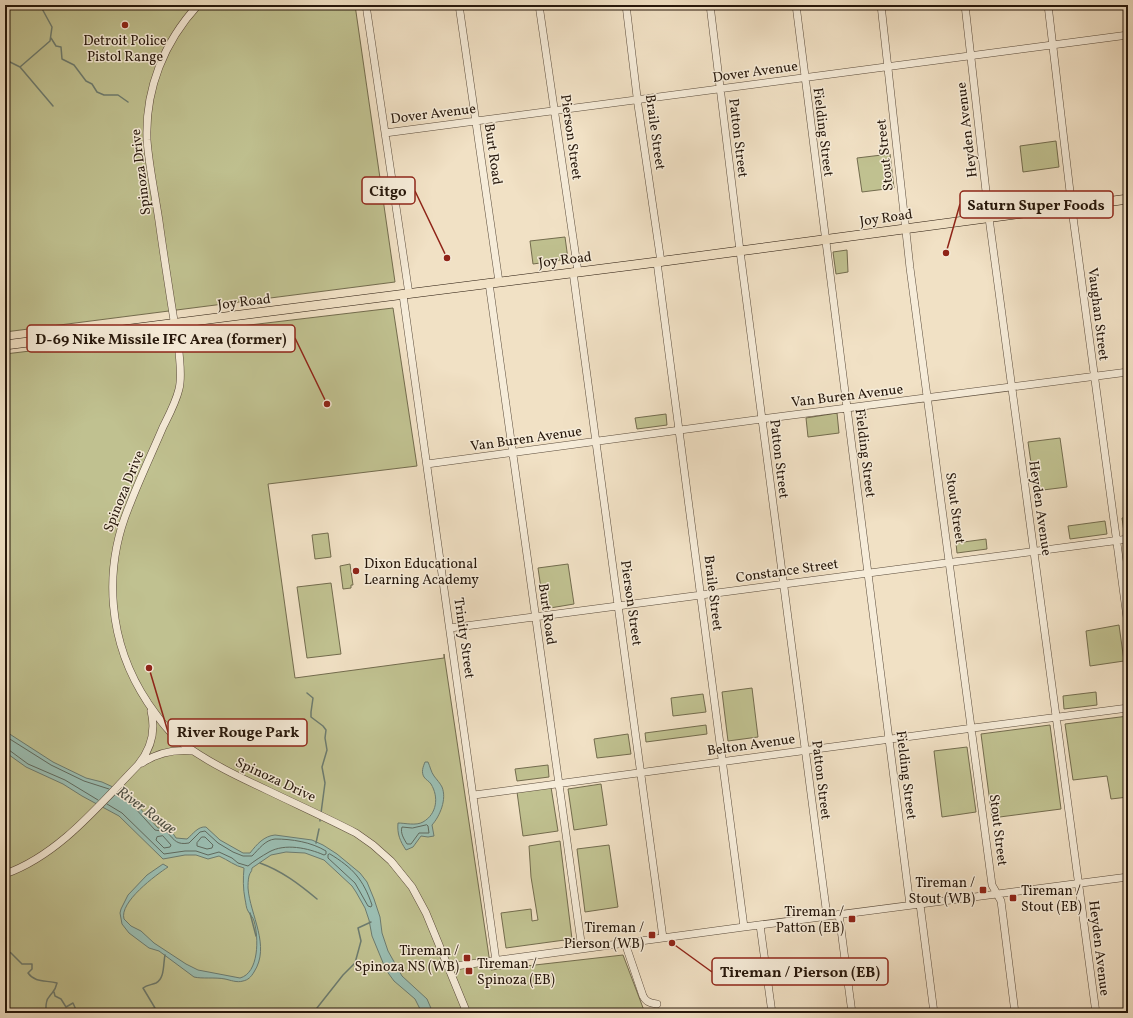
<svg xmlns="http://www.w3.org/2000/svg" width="1133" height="1018" font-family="Vollkorn,serif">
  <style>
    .green { fill: #c0c190; stroke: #736c4e }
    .water { fill: #9bbeb2; stroke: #6c7b6f }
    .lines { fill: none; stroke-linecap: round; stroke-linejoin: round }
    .shore { stroke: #606a5e; stroke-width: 1 }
    .stream { stroke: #6c7b6f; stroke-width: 1.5 }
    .minor-casing { stroke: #594a3a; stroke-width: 8 }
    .major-casing { stroke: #26170b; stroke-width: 10 }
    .minor { stroke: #f6ecd9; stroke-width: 7 }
    .major { stroke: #f1e1c5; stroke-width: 9 }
    .poi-dot { fill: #8f2418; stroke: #f6ecd9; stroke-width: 1.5 }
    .labels { text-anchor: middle; stroke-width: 3; stroke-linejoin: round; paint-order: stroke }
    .poi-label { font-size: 14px; fill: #26170b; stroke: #f6ecd9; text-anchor: end }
    .street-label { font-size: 14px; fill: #26170b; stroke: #f6ecd9 }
    .water-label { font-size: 15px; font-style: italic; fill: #4f5145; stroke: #f6ecd9 }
    .leader { fill: none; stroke: #8f2418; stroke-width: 1.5 }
    .callout-dot { fill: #8f2418; stroke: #f6ecd9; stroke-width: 1.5 }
    .callout { fill: #f6ecd9; stroke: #8f2418; stroke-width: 1.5 }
    .callout-label { font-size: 15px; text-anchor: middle; font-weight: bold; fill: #26170b }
  </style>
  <rect width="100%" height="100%" fill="#f1e1c5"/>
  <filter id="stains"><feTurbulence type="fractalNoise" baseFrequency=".005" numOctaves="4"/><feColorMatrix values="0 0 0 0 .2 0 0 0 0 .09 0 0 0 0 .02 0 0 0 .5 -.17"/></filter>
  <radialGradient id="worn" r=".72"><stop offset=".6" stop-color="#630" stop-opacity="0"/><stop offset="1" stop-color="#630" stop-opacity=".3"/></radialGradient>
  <path class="green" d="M5,5H355L395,282L5,332Z
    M1056,141L1059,167L1023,172L1020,146Z
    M890,154L894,188L862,192L857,158Z
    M565,237L568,259L533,264L530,241Z
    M847,250L848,272L836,274L833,252Z
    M393,308L417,466L268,484L295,678L444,658V654L491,970L623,955L645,1013H5V354Z
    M837,413L839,433L808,437L806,418Z
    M666,414L667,425L637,429L635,418Z
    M1060,438L1067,487L1035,491L1028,442Z
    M1128,517V531L1124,532L1122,518Z
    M1105,521L1107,534L1070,539L1068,526Z
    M328,533L331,557L315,559L312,535Z
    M986,539L987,549L957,553L956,543Z
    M350,564L353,585H351V588L343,589L340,566Z
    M568,564L574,604L544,609L538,568Z
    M331,583L341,654L307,658L297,587Z
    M1119,625L1124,661L1090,666L1086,631Z
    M752,688L758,737L728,741L722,692Z
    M1096,692L1097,705L1064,709L1063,696Z
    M703,694L706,712L673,716L671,698Z
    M1128,716V797L1111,799L1107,776L1073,780L1065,724Z
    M706,725L707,734L646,742L645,733Z
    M1050,725L1061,809L992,818L981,734Z
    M628,734L631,754L597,758L594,739Z
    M967,747L976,812L942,817L934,751Z
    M548,765L549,777L517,781L515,769Z
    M601,784L607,825L574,830L568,789Z
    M551,787L558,831L523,836L517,792Z
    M560,841L572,939L506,948L501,913L531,909L532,921L538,920L531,877L529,846Z
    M609,845L618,907L585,912L577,849Z"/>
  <path class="water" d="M5,731L53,762L86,778L102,782L126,793L158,828C169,826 170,829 176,838L187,839C193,834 198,826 206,827L220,840L243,853H250C257,844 264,836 275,835L312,840L323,845L337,854L360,873L367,882L374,899L380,917L382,933L388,951L402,976L427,999L433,1013H422L415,999L394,981L386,970L372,936L369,920L365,908L356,892L352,886L324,860L305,853L286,852L271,855L252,868C252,872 250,872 249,876C248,880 248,885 248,888C250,915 271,946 254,972C251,977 248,980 243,981C237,983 230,980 225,979C215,977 202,979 194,977L159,951L149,948L129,933L122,924L120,913L121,909L128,895L147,875L163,864L168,867C156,875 119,902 124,919L131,926L141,931L154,943L186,964L198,970L240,978C259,973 259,938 254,921C253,917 250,915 248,911C246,908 246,903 245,899C243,889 243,878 244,868C235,866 228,860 219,856L208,859L196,855H185L163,859L119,816L82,796L63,784L26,767L5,752Z
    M425,762H428C430,766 431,772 434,776C437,780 440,783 442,787C447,799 440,816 432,825L434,836L428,837L421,836L413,847L406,850C400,841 397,834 398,823C405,823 416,826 423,822C437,814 439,797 431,784C429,781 426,780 424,777C421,772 423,767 425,762Z"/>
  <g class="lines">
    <path class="shore" d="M5,736L51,765L84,781L109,789
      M5,749L9,750L28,764L65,780L98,800
      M107,804L122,813L164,854L185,851H196L208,855L219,852L232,858L238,863L248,866C254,861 262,856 269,852C285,843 308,848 324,855L326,854V851C311,842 292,839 275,839C265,840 259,849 252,856H243L233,852L218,843L205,831L200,832L189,843C177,845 175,841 167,832L155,830L124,796L117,793
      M427,825L428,826L429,833H419L411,844H407C404,839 400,833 402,827L412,828Z
      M163,836L171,845L170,847L164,848L156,840L157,837Z
      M202,837H205L213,845L212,848L207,849L197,846V843Z
      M330,854C353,868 363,879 372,905L371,907L368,906L355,883L328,858V855Z"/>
    <path class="stream" d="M51,38L56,46L61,47L62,59L74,65L86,81L92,84L97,92L104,95H118L128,102
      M5,58L10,62L20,67L53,106
      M20,67L50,41L52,27L40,5
      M307,693L313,698L311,712V717L323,726L326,730L325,738L327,750L322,767L325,783L321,813
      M320,821V820
      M316,843L319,829
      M260,863C282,871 299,884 317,899
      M250,913L256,936
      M5,950L11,953L22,964H32V969L28,973C35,983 46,980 57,983C55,992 53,991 49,997C45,1001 46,1008 46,1013
      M54,992L55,996L61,999L66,1007L73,1003L77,1012L80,1013
      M143,1013L147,1010L155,1008L143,988C147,985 151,985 156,983C165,978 163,964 165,955
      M313,1013L343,975L355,963L361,941L358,928L371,922"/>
    <g class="minor-casing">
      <path id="minor" d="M198,5C164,42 145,89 147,140C149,167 155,194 159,221C165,265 172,308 179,352C180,365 182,377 179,389C176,402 169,415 163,427C152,453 140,478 130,504C102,570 108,643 148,703C158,717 168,732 182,743C209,763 239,777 269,791C298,805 327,818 356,833L373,845L391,861L412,887L426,913L467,1013
        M366,5L409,294
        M459,5L499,282
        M539,5L578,272
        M626,5L638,105L661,262
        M710,5L740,251L827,916
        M796,5L910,905
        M881,5L910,268L992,885L1001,901L1015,1013
        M965,5L989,218L1096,1013
        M1048,5L1073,217L1128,625
        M385,133L1128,35
        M657,262L744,927
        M573,272L663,938
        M489,283L582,949
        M403,295L496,961
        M427,464L769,418L1128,372
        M450,628L1128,539
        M142,763C157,753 174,749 193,751
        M474,795L973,728L1128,708
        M5,874C59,855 99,805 138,765C151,749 156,731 151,711
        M920,904L934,1013
        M839,914L852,1013
        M760,925L772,1013
        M625,943L643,996C646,1002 650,1003 657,1004
        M448,967L744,927L1128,877"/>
    </g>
    <g class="major-casing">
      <path id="major" d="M5,345L657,262L1128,199"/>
    </g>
    <use href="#minor" class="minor"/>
    <use href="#major" class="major"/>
  </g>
  <g class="poi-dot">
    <circle cx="125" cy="25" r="4"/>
    <circle cx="356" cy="571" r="4"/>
    <rect x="979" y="886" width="8" height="8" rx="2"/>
    <rect x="1009" y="894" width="8" height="8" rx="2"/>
    <rect x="848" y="915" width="8" height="8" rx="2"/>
    <rect x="648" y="931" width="8" height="8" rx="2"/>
    <rect x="463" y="954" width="8" height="8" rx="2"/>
    <rect x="465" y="967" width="8" height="8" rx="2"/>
  </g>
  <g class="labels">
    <g class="poi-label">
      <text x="125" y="45" text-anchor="middle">Detroit Police<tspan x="125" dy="16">Pistol Range</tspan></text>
      <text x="364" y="568" text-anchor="start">Dixon Educational<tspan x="364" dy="16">Learning Academy</tspan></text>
      <text x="975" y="887">Tireman /<tspan x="975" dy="16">Stout (WB)</tspan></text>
      <text x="1021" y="895" text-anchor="start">Tireman /<tspan x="1021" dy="16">Stout (EB)</tspan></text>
      <text x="844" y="916">Tireman /<tspan x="844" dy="16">Patton (EB)</tspan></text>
      <text x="644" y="932">Tireman /<tspan x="644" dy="16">Pierson (WB)</tspan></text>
      <text x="459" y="955">Tireman /<tspan x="459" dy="16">Spinoza NS (WB)</tspan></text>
      <text x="477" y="968" text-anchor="start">Tireman /<tspan x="477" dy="16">Spinoza (EB)</tspan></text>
    </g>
    <g class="street-label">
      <text transform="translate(755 71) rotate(-8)" y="5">Dover Avenue</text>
      <text transform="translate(433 113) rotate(-7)" y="5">Dover Avenue</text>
      <text transform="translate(966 130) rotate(-97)" y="5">Heyden Avenue</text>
      <text transform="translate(656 132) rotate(82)" y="5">Braile Street</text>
      <text transform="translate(824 132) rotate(83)" y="5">Fielding Street</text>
      <text transform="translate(572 137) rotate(82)" y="5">Pierson Street</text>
      <text transform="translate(739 138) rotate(83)" y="5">Patton Street</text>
      <text transform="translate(494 154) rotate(82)" y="5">Burt Road</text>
      <text transform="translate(884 155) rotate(-96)" y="5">Stout Street</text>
      <text transform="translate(140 172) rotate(-97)" y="5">Spinoza Drive</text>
      <text transform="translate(886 217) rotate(-8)" y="5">Joy Road</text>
      <text transform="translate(565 259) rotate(-7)" y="5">Joy Road</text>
      <text transform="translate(244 301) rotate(-7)" y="5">Joy Road</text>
      <text transform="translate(1099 314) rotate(83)" y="5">Vaughan Street</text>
      <text transform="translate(847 395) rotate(-7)" y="5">Van Buren Avenue</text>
      <text transform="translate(526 438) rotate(-8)" y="5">Van Buren Avenue</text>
      <text transform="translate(866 453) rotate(83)" y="5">Fielding Street</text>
      <text transform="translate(780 459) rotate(83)" y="5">Patton Street</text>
      <text transform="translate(123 491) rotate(-68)" y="5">Spinoza Drive</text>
      <text transform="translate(956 508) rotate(82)" y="5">Stout Street</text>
      <text transform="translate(1041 508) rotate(82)" y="5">Heyden Avenue</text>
      <text transform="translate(787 570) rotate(-8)" y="5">Constance Street</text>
      <text transform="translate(714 593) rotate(83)" y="5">Braile Street</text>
      <text transform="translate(632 603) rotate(82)" y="5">Pierson Street</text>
      <text transform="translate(548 614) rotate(82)" y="5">Burt Road</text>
      <text transform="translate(465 638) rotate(82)" y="5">Trinity Street</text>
      <text transform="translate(751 744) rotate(-8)" y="5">Belton Avenue</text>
      <text transform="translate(907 775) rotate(83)" y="5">Fielding Street</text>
      <text transform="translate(276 779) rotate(25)" y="5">Spinoza Drive</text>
      <text transform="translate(822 780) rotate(83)" y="5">Patton Street</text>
      <text transform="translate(999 830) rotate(83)" y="5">Stout Street</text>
      <text transform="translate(1100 948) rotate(83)" y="5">Heyden Avenue</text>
    </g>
    <g class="water-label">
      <text transform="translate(147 810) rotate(36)" y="5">River Rouge</text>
    </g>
  </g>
  <path class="leader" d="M447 258L415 191M946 253L960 204M327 404L295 338M149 668L168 732M672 943L712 972"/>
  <g class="callout-dot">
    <circle cx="447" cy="258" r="4"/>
    <circle cx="946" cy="253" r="4"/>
    <circle cx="327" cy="404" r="4"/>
    <circle cx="149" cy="668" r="4"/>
    <circle cx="672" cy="943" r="4"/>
  </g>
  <g class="callout">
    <rect x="362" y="177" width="53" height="27" rx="4"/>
    <rect x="960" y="191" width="153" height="27" rx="4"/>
    <rect x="27" y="325" width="268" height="27" rx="4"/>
    <rect x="168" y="719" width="139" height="27" rx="4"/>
    <rect x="712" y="958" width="176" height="27" rx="4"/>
  </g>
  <g class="callout-label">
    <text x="388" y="196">Citgo</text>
    <text x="1036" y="210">Saturn Super Foods</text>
    <text x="161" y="344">D-69 Nike Missile IFC Area (former)</text>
    <text x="238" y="737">River Rouge Park</text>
    <text x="800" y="977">Tireman / Pierson (EB)</text>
  </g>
  <rect width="1133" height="1018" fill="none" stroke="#f1e1c5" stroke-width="20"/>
  <rect x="6" y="6" width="1121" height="1006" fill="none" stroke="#26170b" stroke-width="2"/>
  <rect x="10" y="10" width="1113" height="998" fill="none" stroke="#26170b"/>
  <rect width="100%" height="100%" filter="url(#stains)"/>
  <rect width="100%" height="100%" fill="url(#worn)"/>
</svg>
